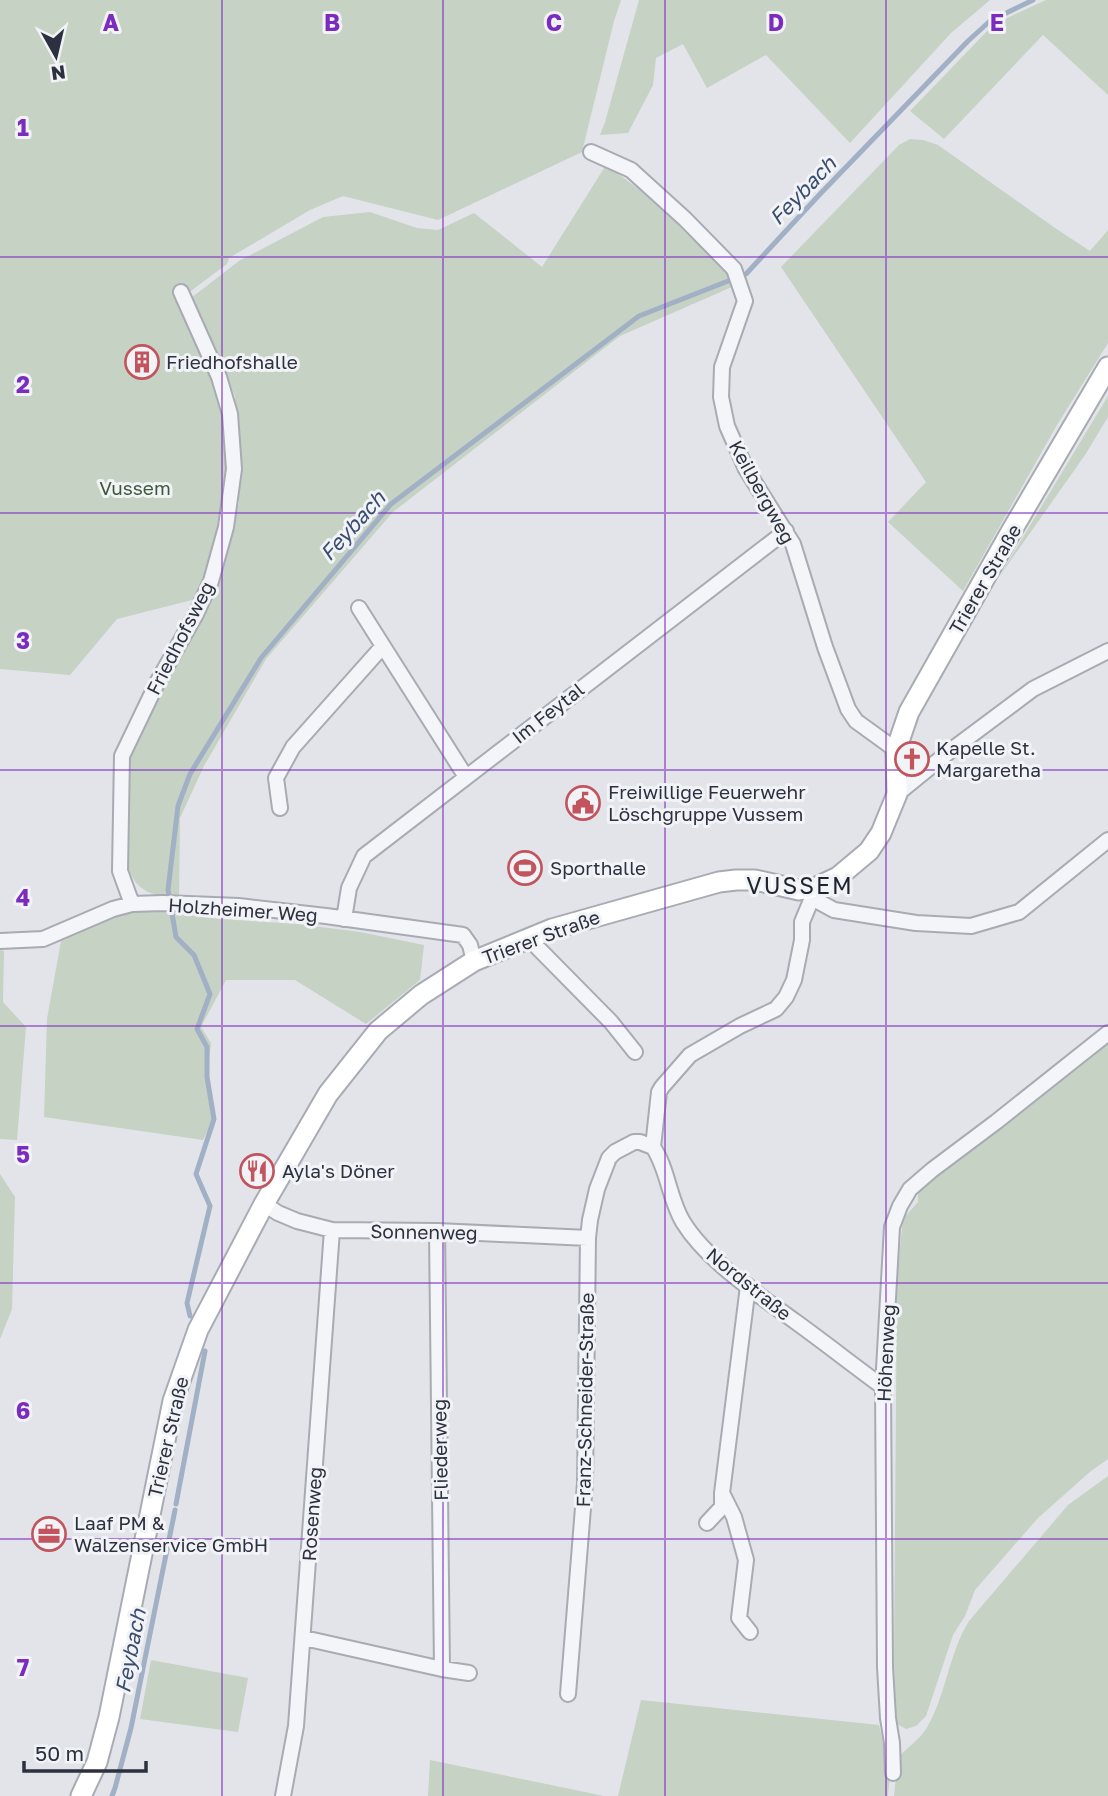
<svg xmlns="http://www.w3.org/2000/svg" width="1108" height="1796" font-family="'Golos Text',sans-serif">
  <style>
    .green { fill: #c6d2c4 }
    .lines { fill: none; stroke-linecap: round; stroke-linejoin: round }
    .stream { stroke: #a1b0c5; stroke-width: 5 }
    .minor-casing { stroke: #a8abb3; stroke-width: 18 }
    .secondary-casing { stroke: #a8abb3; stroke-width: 23 }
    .minor { stroke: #f4f5f8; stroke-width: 14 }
    .secondary { stroke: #fff; stroke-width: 19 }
    .grid { fill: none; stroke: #7b2cbf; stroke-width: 2; stroke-opacity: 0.55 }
    .labels { text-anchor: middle; stroke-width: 6; stroke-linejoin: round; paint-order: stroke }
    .poi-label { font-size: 19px; fill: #2c313f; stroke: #f1f3f6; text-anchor: start }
    .park-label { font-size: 19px; fill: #3e593a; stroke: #f1f3f6 }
    .street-label { font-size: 19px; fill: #2c313f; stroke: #f1f3f6 }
    .water-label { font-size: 21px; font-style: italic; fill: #3a4d6f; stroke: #f1f3f6 }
    .quarter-label { font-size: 23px; letter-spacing: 2px; fill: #1e2330; stroke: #f1f3f6 }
    .grid-label { font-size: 23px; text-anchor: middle; font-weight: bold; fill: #7b2cbf; stroke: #f1f3f6; stroke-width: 6; stroke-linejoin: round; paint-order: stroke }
  </style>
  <rect width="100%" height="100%" fill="#e2e4e9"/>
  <path class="green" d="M0,0H621L614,21L582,152L438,220L343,196L310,210L229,258L227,264L180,299L227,415L229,470L221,525L208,577L196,599L117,619L70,675L0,669Z
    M639,0H990L951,33L850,143L766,55L707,88L683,44L656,58L653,85L628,133L600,135L605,122Z
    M1046,0H1108V95L1043,35L944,139L910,111L994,24Z
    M910,139L923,140L938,145L1055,228L1090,251L1108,230V343L1057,425L963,591L888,522L926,482L781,267L899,145Z
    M606,165L670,212L728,268L734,286L620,336L393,512L266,659L204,766L180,818L179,898C151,894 139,895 127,866L128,756L216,583L239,503L235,396L191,298L239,261L323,217L370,212L417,228L438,230L474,213L542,267Z
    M1108,396V417L1085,455L999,577Z
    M147,910L220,919L297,924L360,932L424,945L420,980L366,1024L295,980H226L201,1027L211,1043L207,1077L214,1119L203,1140L44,1117L47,1019L61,941C92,925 111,916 147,910Z
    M0,950L4,951L3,1002L26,1027L17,1140L0,1139Z
    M1108,1041V1459L1091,1471L1038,1518L975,1590L965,1616L953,1635L926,1716L916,1726L906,1729L895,1723L894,1655L897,1277L903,1219L918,1202V1191Z
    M0,1174L15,1197L12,1309L0,1339Z
    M1108,1476V1796H894L898,1757C907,1748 919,1740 926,1729C946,1697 948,1655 969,1621L1068,1505Z
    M151,1660L248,1678L238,1732L140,1719Z
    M641,1700L879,1725L883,1743L887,1742L890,1772L888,1796H618Z
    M430,1760L604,1796H428Z"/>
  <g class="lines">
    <path class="stream" d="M190,1316L187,1303L210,1206L196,1174L214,1119L207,1077V1047L197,1029L210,994L194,955L176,937L168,890L178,806L190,774L261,658L391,504L639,316L746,274L821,193L968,41L990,21L1033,0
      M176,1504L205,1351
      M112,1796L115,1788L131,1728L175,1510"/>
    <g class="minor-casing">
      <path id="minor" d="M591,152L631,170L685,219L734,269L745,301L722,367L721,397L727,426L746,469L793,544L825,647L848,709L856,721L896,750
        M359,608L383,646
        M897,794L950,751L1033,689L1108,651
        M280,808L276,778L293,747L383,646L466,777
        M812,887V898L802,922V940L794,980L786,997L776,1009L740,1026L690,1055L662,1087L659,1092L653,1147C668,1169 669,1199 683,1222C707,1261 759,1295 796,1322C825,1343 853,1365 883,1387
        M812,898L834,910L916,923L971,926L1019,912L1108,840
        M132,904L120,871L122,756L158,681L196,614L211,581L226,527L234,469L230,414L219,377L181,292
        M344,919L349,888L364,856L786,531
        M533,936L537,947L611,1022L635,1052
        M0,941L43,939L113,909L132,904L163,903L239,906L326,916L463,935L470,945L474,961
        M264,1204L278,1213L297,1221L332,1230L437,1231L588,1238
        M437,1231L442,1669
        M748,1286L722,1493L734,1517L746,1560L739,1618L750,1632
        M707,1523L722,1507V1494
        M304,1638L442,1669L469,1673
        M568,1694L585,1483L588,1238L590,1220L597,1189L609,1158L615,1152L634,1142H640L653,1147
        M893,1773L892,1743L888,1718L885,1667L883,1387L892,1227L900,1206L910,1189L932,1170L996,1122L1108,1033
        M283,1796L296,1726L332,1230"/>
    </g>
    <g class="secondary-casing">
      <path id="secondary" d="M81,1796L97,1762L109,1717L173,1401L198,1330L264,1204L328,1094L378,1031L421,995L474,961L552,929L719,882L736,880H755L799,890L817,887L838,877L869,851L881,833L897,794L896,750L909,712L1012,530L1108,367"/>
    </g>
    <use href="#minor" class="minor"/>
    <use href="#secondary" class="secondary"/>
  </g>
  <path class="grid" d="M222,0V1796M443,0V1796M665,0V1796M886,0V1796M0,257H1108M0,513H1108M0,770H1108M0,1026H1108M0,1283H1108M0,1539H1108"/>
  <defs>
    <g id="building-ring" transform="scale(1.75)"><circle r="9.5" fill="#f1f3f6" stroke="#c1545c" stroke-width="1.5"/><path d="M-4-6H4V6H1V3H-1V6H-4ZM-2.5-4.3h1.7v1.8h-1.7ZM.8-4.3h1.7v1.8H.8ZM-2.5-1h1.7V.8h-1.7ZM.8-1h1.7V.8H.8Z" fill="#c1545c"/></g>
    <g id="church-ring" transform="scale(1.75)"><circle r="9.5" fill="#f1f3f6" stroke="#c1545c" stroke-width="1.5"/><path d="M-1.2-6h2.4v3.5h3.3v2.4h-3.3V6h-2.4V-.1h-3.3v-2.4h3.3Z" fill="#c1545c"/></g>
    <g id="civic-ring" transform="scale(1.75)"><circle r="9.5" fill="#f1f3f6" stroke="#c1545c" stroke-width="1.5"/><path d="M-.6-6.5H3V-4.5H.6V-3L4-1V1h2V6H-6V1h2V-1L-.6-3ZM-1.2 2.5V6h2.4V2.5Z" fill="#c1545c"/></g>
    <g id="stadium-ring" transform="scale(1.75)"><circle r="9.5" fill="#f1f3f6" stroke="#c1545c" stroke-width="1.5"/><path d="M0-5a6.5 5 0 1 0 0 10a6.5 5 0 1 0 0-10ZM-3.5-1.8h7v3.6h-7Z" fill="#c1545c"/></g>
    <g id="restaurant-ring" transform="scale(1.75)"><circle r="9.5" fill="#f1f3f6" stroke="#c1545c" stroke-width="1.5"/><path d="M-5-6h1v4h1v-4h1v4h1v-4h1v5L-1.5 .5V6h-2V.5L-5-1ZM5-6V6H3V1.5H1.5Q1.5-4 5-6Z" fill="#c1545c"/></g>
    <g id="office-ring" transform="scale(1.75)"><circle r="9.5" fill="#f1f3f6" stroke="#c1545c" stroke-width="1.5"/><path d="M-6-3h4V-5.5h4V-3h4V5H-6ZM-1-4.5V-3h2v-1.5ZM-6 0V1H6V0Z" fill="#c1545c"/></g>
  </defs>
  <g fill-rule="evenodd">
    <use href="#building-ring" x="142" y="362"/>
    <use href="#church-ring" x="912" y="759"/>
    <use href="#civic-ring" x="583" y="803"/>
    <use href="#stadium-ring" x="525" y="868"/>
    <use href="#restaurant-ring" x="257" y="1171"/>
    <use href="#office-ring" x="49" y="1534"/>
  </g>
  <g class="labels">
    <g class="poi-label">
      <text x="166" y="369">Friedhofshalle</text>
      <text x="936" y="755">Kapelle St.<tspan x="936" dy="22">Margaretha</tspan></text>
      <text x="608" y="799">Freiwillige Feuerwehr<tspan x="608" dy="22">Löschgruppe Vussem</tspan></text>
      <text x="550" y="875">Sporthalle</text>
      <text x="282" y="1178">Ayla's Döner</text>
      <text x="74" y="1530">Laaf PM &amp;<tspan x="74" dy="22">Walzenservice GmbH</tspan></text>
    </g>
    <g class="park-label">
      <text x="135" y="495">Vussem</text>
    </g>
    <g class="street-label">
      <text transform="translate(762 492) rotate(61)" y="7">Keilbergweg</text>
      <text transform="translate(985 579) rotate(-60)" y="7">Trierer Straße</text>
      <text transform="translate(180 638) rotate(-63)" y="7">Friedhofsweg</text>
      <text transform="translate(548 713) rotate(-38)" y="7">Im Feytal</text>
      <text transform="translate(243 910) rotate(4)" y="7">Holzheimer Weg</text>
      <text transform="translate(541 937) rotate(-20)" y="7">Trierer Straße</text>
      <text transform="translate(424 1232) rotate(1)" y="7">Sonnenweg</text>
      <text transform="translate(749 1284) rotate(39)" y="7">Nordstraße</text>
      <text transform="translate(886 1353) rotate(-87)" y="7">Höhenweg</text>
      <text transform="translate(585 1400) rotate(-89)" y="7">Franz-Schneider-Straße</text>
      <text transform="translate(168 1437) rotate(-77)" y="7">Trierer Straße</text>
      <text transform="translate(440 1450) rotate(-91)" y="7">Fliederweg</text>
      <text transform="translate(312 1514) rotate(-86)" y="7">Rosenweg</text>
    </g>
    <g class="water-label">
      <text transform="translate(803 191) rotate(-46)" y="7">Feybach</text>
      <text transform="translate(353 526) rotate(-48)" y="7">Feybach</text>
      <text transform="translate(131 1651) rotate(-79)" y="7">Feybach</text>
    </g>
    <g class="quarter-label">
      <text x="800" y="894">VUSSEM</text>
    </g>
  </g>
  <g class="grid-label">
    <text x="111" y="31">A</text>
    <text x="332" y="31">B</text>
    <text x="554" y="31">C</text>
    <text x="776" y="31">D</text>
    <text x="997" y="31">E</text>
    <text x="23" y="136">1</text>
    <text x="23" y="393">2</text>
    <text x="23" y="649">3</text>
    <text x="23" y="906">4</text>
    <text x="23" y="1163">5</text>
    <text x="23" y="1419">6</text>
    <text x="23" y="1676">7</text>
  </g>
  <g transform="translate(56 56) rotate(172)" stroke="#f1f3f6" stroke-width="5" paint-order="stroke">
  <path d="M0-5L12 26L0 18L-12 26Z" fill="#2c313f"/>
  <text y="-10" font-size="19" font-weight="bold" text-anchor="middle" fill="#2c313f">N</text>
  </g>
  <path d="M24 1761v10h122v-10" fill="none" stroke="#2c313f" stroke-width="3.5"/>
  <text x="35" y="1761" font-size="21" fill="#2c313f" stroke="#f1f3f6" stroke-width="5" paint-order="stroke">50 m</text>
</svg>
